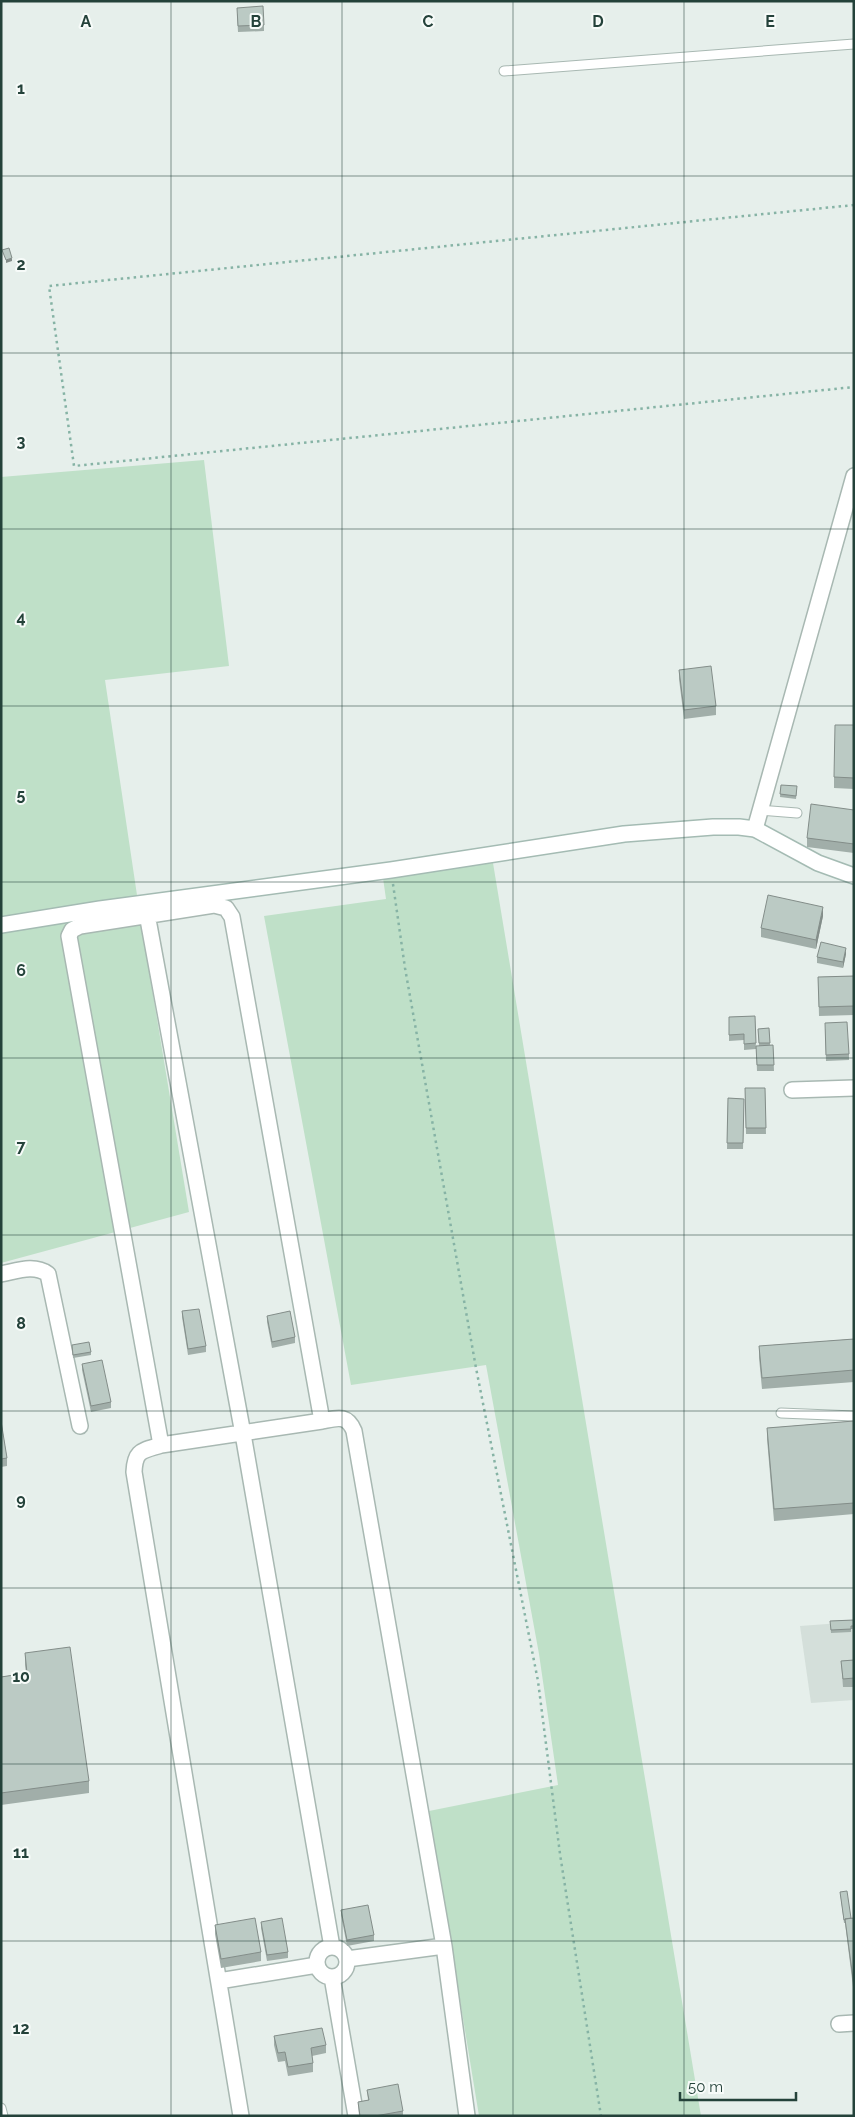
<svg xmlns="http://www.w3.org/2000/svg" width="855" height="2117" font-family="Raleway,sans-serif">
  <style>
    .built { fill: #d4dfda }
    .green { fill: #bfe0c8 }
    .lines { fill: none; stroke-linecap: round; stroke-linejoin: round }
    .lane-casing { stroke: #a8b8b2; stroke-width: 11 }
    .street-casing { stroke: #a8b8b2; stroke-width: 18 }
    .secondary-casing { stroke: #a4bbb3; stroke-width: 18 }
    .path { stroke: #86b3a5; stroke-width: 2.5; stroke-dasharray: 2.5 4; stroke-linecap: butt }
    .lane { stroke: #fff; stroke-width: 9 }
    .street { stroke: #fff; stroke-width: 15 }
    .secondary { stroke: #fff; stroke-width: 15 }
    .wall { fill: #a1aea9 }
    .shaded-wall { fill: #838d89 }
    .building { fill: #bbcac4; stroke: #838d89 }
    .grid { fill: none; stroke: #24423a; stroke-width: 1; stroke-opacity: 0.55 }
    .grid-label { font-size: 16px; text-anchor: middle; font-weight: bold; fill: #24423a; stroke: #f7fbf9; stroke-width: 4; stroke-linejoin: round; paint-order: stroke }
  </style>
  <rect width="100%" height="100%" fill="#e6efeb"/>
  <path class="built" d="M854,1622V1700L811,1703L800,1626Z"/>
  <path class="green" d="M204,460L229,666L105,680L141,922L189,1212L1,1263V477Z
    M493,863L701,2116H479L429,1811L558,1785L539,1654L486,1365L351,1385L264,916L386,899L383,878Z"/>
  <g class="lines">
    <g class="lane-casing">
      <path id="lane" d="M504,71L854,44
        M760,810L797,813
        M781,1413L854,1416
        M1,2108L3,2116"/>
    </g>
    <g class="street-casing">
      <path id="street" d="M755,829L854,476
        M147,914L243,1434L332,1947
        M792,1090L854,1088
        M1,1274C17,1271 34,1264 48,1274L80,1426
        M161,1445L322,1421
        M317 1962a15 15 0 1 1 30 0a15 15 0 1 1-30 0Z
        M347,1959L444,1946
        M332,1977L356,2116
        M219,1981L317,1965
        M839,2024L854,2023
        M241,2116L134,1472C135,1450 142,1451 161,1445L69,936L72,930L80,926L214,905L226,908L232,917L322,1421C337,1418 347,1414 354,1431L444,1946L467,2116"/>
    </g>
    <g class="secondary-casing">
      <path id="secondary" d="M1,925L100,909L391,870L624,834L713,827H739L755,829L818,863L854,876"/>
    </g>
    <path class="path" d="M854,205L49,286L74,466L854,387
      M393,884L405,968L476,1368L538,1681L560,1854L601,2116"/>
    <use href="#lane" class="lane"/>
    <use href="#street" class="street"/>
    <use href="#secondary" class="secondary"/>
  </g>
  <path class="wall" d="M237,14L264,25V31L238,32Z
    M679,670L716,706V715L684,719L679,679Z
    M854,725V789L834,788V777Z
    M781,785L797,790L796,799L780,797Z
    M854,810V853L807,847V838Z
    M823,916L816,949L761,937V928Z
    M846,954L843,968L817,963V957Z
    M854,976V1015L819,1016L818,977Z
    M755,1016L756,1049L744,1050V1040L729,1041V1017Z
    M769,1028L770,1045H773L774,1071H757L756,1046H759L758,1029Z
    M825,1029L849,1054V1060L826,1061Z
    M745,1088H765L766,1134H746Z
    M728,1098L744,1099L743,1149H727Z
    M182,1311L206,1346V1352L188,1355L182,1317Z
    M267,1316L295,1337V1343L272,1348L267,1322Z
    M854,1339V1382L762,1389L759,1358V1346Z
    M72,1345L91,1352V1355L73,1358Z
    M82,1364L111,1402V1408L91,1412L82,1370Z
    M1,1421L7,1458V1466L1,1467Z
    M854,1421V1514L774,1521L767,1439V1428Z
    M854,1620V1629H851V1632L831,1633L830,1621Z
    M25,1653L89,1781V1793L1,1805V1677L26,1673L25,1665Z
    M854,1660V1687H843L841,1661Z
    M840,1892L851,1918H854V1995L845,1923H844Z
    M341,1910L374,1935V1941L347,1946L341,1915Z
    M261,1922L288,1952V1958L267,1961L261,1928Z
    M215,1925L261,1952V1961L221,1968L215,1934Z
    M274,2036L326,2045V2053L312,2056L313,2063V2072L288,2076L285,2061L278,2062L274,2045Z
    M367,2090L403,2111V2116H359L358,2102L368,2100Z"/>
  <path class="shaded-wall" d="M12,258V261L6,263V260Z
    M823,907V916L816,949V940Z
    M846,948V954L843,968V962Z"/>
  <path class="building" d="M263,6L264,25L238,26L237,8Z
    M9,248L12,258L6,260L2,250Z
    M711,666L716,706L684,710L679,670Z
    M835,725H854V778L834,777Z
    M781,785L797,786L796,796L780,794Z
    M811,804L854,810V844L807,838Z
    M768,895L823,907L816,940L761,928Z
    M821,942L846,948L843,962L817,957Z
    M854,976V1006L819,1007L818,977Z
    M755,1016L756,1043L744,1044V1034L729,1035V1017Z
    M847,1022L849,1054L826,1055L825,1023Z
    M769,1028L770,1043H759L758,1029Z
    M773,1045L774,1065H757L756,1046Z
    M745,1088H765L766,1128H746Z
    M728,1098L744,1099L743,1143H727Z
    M199,1309L206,1346L188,1349L182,1311Z
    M290,1311L295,1337L272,1342L267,1316Z
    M854,1339V1370L762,1378L759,1346Z
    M89,1342L91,1352L73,1355L72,1345Z
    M102,1360L111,1402L91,1406L82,1364Z
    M1,1421L7,1458L1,1459Z
    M854,1421V1503L774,1509L767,1428Z
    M854,1620V1626H851V1629L831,1630L830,1621Z
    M70,1647L89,1781L1,1793V1677L27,1673L25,1653Z
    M854,1660V1678L843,1679L841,1661Z
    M847,1891L851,1918L845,1919V1920H844L840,1892Z
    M368,1905L374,1935L347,1940L341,1910Z
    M255,1918L261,1952L221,1959L215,1925Z
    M282,1918L288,1952L267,1955L261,1922Z
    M854,1918V1986L845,1919Z
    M322,2028L326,2045L311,2048L313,2063L288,2067L285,2052L278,2053L274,2036Z
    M398,2084L403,2111L375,2116H360L358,2102L369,2100L367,2090Z"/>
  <path class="grid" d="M171,1V2116M342,1V2116M513,1V2116M684,1V2116M1,176H854M1,353H854M1,529H854M1,706H854M1,882H854M1,1058H854M1,1235H854M1,1411H854M1,1588H854M1,1764H854M1,1941H854"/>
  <g class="grid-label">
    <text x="86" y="27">A</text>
    <text x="256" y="27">B</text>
    <text x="428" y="27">C</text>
    <text x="598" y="27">D</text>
    <text x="770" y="27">E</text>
    <text x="21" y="94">1</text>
    <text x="21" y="270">2</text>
    <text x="21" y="447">3</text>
    <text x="21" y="623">4</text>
    <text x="21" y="800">5</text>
    <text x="21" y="976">6</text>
    <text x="21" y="1152">7</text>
    <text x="21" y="1329">8</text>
    <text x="21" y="1505">9</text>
    <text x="21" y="1682">10</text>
    <text x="21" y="1858">11</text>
    <text x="21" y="2034">12</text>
  </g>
  <rect width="855" height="2117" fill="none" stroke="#24423a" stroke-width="5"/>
  <path d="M680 2092v8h116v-8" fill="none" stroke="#24423a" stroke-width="2.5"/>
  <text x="688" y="2092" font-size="15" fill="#24423a" stroke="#f7fbf9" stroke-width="4" paint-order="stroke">50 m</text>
</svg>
